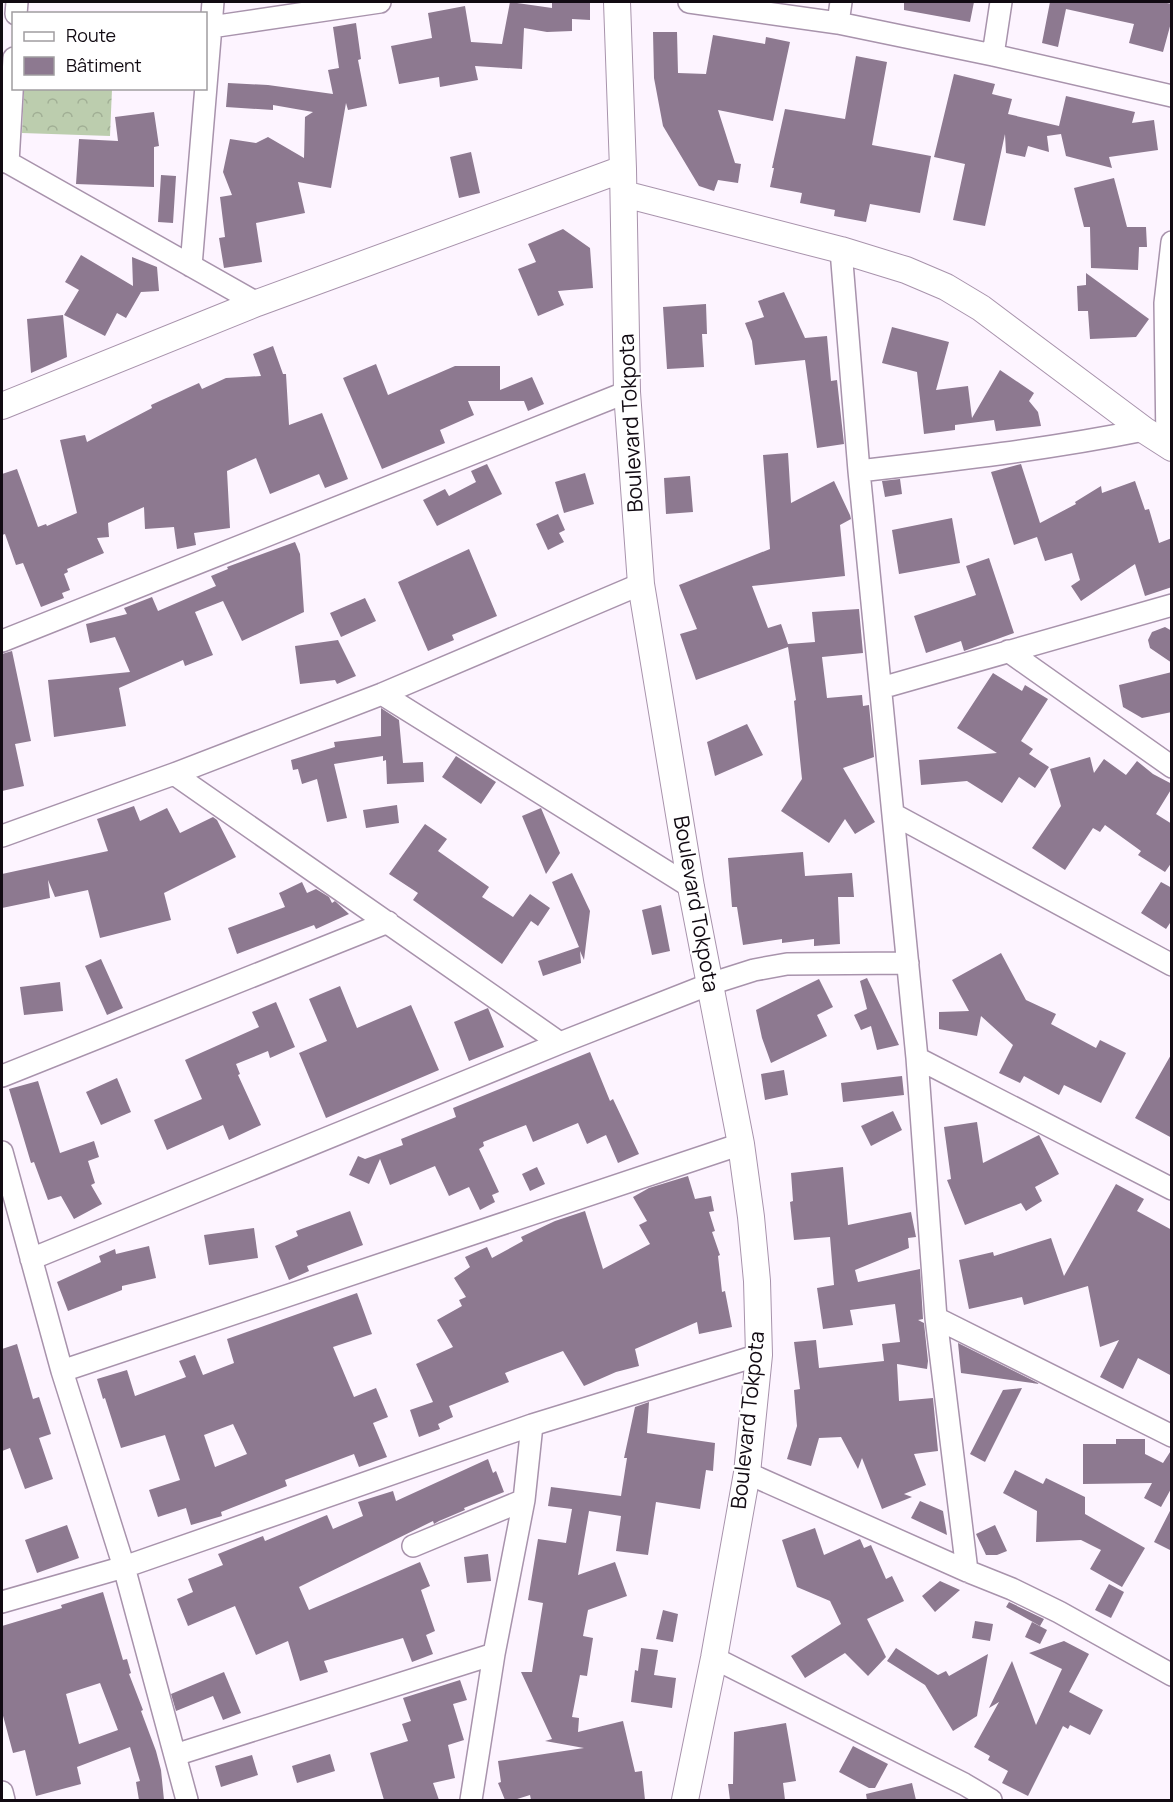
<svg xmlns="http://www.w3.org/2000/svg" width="1173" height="1802" font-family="Manrope,sans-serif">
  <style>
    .park { fill: url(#park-crowns) }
    .building { fill: #8d7990; fill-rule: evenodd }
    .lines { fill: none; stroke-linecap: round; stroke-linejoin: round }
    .minor-casing { stroke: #a893ac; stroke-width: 24 }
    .tertiary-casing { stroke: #a893ac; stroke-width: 28 }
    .minor { stroke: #fff; stroke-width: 21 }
    .tertiary { stroke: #fff; stroke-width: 26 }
    .labels { text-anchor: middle; stroke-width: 4.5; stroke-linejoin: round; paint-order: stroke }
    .street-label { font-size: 21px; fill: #110a12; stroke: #fff }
  </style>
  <defs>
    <pattern id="park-crowns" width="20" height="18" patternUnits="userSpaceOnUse" patternTransform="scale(1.5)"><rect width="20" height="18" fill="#bccdae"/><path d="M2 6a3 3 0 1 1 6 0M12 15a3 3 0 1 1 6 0" fill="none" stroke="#a1af95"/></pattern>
  </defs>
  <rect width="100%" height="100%" fill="#fdf4ff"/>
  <path class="park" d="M24,89H112L110,136L22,133Z"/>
  <path class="building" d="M510,2L552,8V2H590V20L572,19V31L547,32L524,28L522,69L475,66L478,80L440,87L439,77L399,84L391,46L432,38L428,13L465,6L471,42L502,44Z
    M904,2H974L970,22L904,10Z
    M1050,2H1162L1172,4V19L1163,52L1129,43L1134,24L1066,9L1058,47L1042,43Z
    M356,23L361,59L358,60L367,106L348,110L346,103L331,188L298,182L305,213L256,223L262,262L224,268L219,238L225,237L220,197L232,195L223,172L230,139L256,143L268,137L304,158L305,117L313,112L273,105V110L226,107L228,83L268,85L333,94L328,70L339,68L333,27Z
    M653,32H677L678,73L706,74L713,35L765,44L766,37L790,42L773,121L718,110L735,163L741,164L738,183L718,180L714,191L699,186L663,126L654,78Z
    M856,56L887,62L872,145L931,156L920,213L870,204L866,222L834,216L835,210L800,203L802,193L770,187L774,168H772L785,109L845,119Z
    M954,74L995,84L992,94L1012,99L1008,114L1059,126L1066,96L1135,112L1132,123L1154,120L1158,150L1109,157L1112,168L1066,156L1061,134L1047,136L1049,152L1028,146L1025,157L1006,153L1005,134L985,226L953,220L965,164L934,157Z
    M154,112L159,146L154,147V187L76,184L79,139L118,141L115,117Z
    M471,152L480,193L459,198L450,157Z
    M161,175L176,176L173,223L158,222Z
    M1114,178L1127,227H1146L1147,247H1139L1138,270L1091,268L1090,227H1084L1074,188Z
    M563,229L590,248L593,288L558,291L564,305L538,316L518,269L536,262L528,244Z
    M81,255L133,286L132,257L157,267L159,291L141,292L126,318L117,313L105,336L64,315L79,290L65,282Z
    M1086,273L1149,319L1136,337L1090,339L1088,311H1078L1077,286L1086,285Z
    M784,292L805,338L827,336L831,381L837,380L844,444L817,448L805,360L755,365L752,341L745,323L764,317L758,301Z
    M706,304L707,334H702L704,367L667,369L663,307Z
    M63,315L67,357L31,373L27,319Z
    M892,327L949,342L936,390L968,386L972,418L1000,370L1034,393L1029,401L1038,412L1041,426L996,431L994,420L955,425V430L924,434L917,372L882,363Z
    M273,346L283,374H286L289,425L322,413L348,479L325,488L319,474L270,494L256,458L227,471L230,528L194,533L196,545L177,549L174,527L145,529L144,507L108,523L109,537L97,538L104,553L67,569L68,572L64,574L70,590L62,593L64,598L41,607L23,563L16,565L5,534L2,535V474L17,469L38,527L46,524L47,526L77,513L60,440L85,435L87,442L152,408L151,405L199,383L202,389L226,378L261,376L253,354Z
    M376,364L388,395L455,366H500V390L532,377L544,404L528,411L524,401H468L474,415L440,430L445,443L382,469L343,378Z
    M788,453L791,503L834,481L850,515L851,519L840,525L845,576L752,586L768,628L781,624L788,644L815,642L812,612L859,609L863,653L822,657L827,698L862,695L863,706L869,705L874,757L843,768L875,822L855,834L845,819L829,843L781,811L802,779L794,701L796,700L788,647L696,680L680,634L697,629L679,585L770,549L763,455Z
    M487,464L502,494L437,526L423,500L445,489L449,496L476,482L471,471Z
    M1021,464L1040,523L1076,504L1075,502L1101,486L1102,493L1135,481L1145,510L1149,509L1159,543L1172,538V587L1145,596L1135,564L1081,601L1071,586L1080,580L1072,553L1045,561L1037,537L1014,545L991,472Z
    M585,473L594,504L564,513L555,482Z
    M690,476L693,512L666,514L664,478Z
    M900,479L902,494L885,497L882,481Z
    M558,514L565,530L559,533L564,542L548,550L536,524Z
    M952,518L960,563L899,574L892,530Z
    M295,542L300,554L304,612L242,641L223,601L195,612L213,655L185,666L183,660L119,688L126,726L54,737L48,680L130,672L115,637L90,643L86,624L127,614L124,608L152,597L158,611L216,586L211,576L228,569L227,567Z
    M469,549L497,616L452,635L454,640L428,651L398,582Z
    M989,558L1014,633L964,651L961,641L926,653L914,616L976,595L966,566Z
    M365,598L376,621L341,637L330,613Z
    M1165,627L1172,631V663L1150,648L1148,640L1152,632Z
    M338,640L356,676L337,684L335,680L300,684L295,646Z
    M12,651L31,741L15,744L24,786L2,791V654Z
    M1172,672V712L1142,718L1123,707L1119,685Z
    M993,673L1022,691L1025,685L1048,699L1021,741L1033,749L1029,754L1049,767L1035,788L1019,777L1002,803L967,781L921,785L919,760L997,753L957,728Z
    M381,708L399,720L403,763L423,762L424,782L387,784L386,760L383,761V756L334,764L347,818L327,822L317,779L302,784L298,769L293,770L291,760L335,747L334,742L381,736Z
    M747,724L763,755L715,776L707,742Z
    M456,756L496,782L481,804L442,777Z
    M1090,757L1094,773L1104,759L1126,775L1137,761L1153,774L1172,784V788L1156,814L1172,824V862L1165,872L1138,855L1141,851L1105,825L1100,832L1093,828L1065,870L1032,848L1061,806L1050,769Z
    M397,805L399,823L366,828L363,810Z
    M134,806L140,821L167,808L180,833L213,817L217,820L236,857L164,893L171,920L100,938L88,890L55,897L48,880L50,898L2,908V874L108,851L97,819Z
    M541,808L560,853L546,874L522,816Z
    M425,824L447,839L438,851L489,887L482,897L513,917L530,894L550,908L538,926L531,921L502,964L413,900L418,893L389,874Z
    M803,852L805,876L852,873L854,897H838L840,944L814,946V939L782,943V939L743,945L737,907H732L728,858Z
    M572,873L590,911L584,960L580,951L581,963L543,976L538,961L579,947L552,882Z
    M302,882L307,893L316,889L329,897L332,903L335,901L349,914L316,929L314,925L237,954L228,928L285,907L279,893Z
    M1161,882L1172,888V920L1166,929L1141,913Z
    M661,905L670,951L652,955L642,910Z
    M1001,953L1026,1000L1056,1014L1051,1024L1096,1048L1100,1040L1126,1053L1101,1103L1064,1085L1059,1095L1024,1076L1020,1083L999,1073L1013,1045L981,1016L977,1036L939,1029V1012L969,1011L952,980Z
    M101,959L123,1008L107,1015L85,966Z
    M867,978L882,1009L899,1045L877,1050L871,1026L861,1030L854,1015L867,1009L860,981Z
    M819,979L833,1007L817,1015L827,1036L771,1063L762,1038L756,1010Z
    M60,982L63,1011L24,1015L20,987Z
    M340,986L357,1028L411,1005L439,1070L326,1118L299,1053L327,1041L309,999Z
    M276,1002L295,1047L270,1058L268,1051L236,1064L240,1074L238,1075L261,1125L229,1140L223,1125L167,1150L154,1120L202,1099L185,1060L259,1027L252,1012Z
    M488,1008L504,1047L469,1061L454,1022Z
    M590,1052L610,1101L613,1099L639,1154L618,1163L606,1135L587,1144L578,1123L533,1142L526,1125L483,1142L484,1146L479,1149L499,1192L492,1195L495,1202L480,1210L469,1187L449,1196L435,1166L390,1185L380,1159L369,1184L349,1175L358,1156L365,1159L403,1145L401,1139L456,1117L453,1108Z
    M1172,1053V1138L1135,1118Z
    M784,1070L788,1095L765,1100L761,1074Z
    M902,1076L904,1095L843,1102L841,1083Z
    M117,1078L131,1112L101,1125L86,1092Z
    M38,1081L60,1153L94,1141L99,1157L88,1161L95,1183L91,1185L102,1204L74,1219L61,1196L48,1200L34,1162L31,1163L9,1089Z
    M893,1111L902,1130L871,1146L861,1126Z
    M977,1122L983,1163L1039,1135L1059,1174L1035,1187L1042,1201L1026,1211L1021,1203L965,1225L947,1180L951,1179L944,1127Z
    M537,1167L545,1184L530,1191L522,1174Z
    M843,1167L848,1225L911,1212L916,1237L908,1238L909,1248L855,1270L858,1282L920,1269L923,1319L918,1320L924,1323L928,1361L927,1369L897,1364L899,1401L933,1398L938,1451L914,1454L926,1485L904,1494L912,1497L882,1509L862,1458L858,1469L841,1437L819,1438L811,1466L787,1459L797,1426L794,1390L800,1389L794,1342L816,1340L819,1368L884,1361L882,1344L900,1342L895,1304L850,1310L853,1325L823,1329L817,1288L834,1285L830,1237L794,1240L790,1202L793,1201L791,1173Z
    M688,1176L695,1199L711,1196L714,1211L709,1212L715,1231L712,1232L720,1255L718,1256L722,1292L725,1291L732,1327L699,1334L697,1322L635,1349L639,1366L616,1372L584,1386L563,1351L505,1373L509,1382L449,1406L453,1417L438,1424L440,1429L419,1437L410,1410L433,1402L416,1364L453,1347L437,1320L462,1306L459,1300L466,1297L454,1278L470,1267L465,1257L487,1247L492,1258L523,1241L521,1237L555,1221L585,1211L603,1269L650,1244L639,1225L647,1221L633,1197L649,1188Z
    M1116,1184L1144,1199L1137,1211L1172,1230V1376L1138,1358L1123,1389L1100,1377L1119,1340L1100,1347L1088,1286L1024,1305L1022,1297L969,1309L959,1260L993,1252L994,1256L1051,1238L1064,1276Z
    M350,1211L363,1245L307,1266L309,1271L289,1280L275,1246L298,1236L296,1231Z
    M254,1228L258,1258L209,1265L204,1235Z
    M149,1246L156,1278L122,1286V1290L68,1311L57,1282L101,1262L99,1256L115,1249L116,1254Z
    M357,1293L372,1334L333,1347L354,1397L376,1388L388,1417L373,1423L387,1457L359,1467L354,1454L285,1480L287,1486L221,1512L222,1516L191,1525L186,1508L158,1517L149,1490L180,1480L165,1435L121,1448L105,1398L103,1399L97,1379L127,1370L135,1396L186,1377L179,1361L195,1355L203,1375L234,1363L227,1339ZM233,1424L247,1454L215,1467L204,1435Z
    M958,1343L1040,1384L961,1373Z
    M17,1344L33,1399L39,1397L51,1434L39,1438L53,1479L25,1489L10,1448L2,1451V1349Z
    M1022,1388L985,1462L970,1454L1003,1390Z
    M649,1402L647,1433L715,1443L713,1471L706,1470L700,1509L656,1502L648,1555L616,1551L621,1516L589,1511L578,1575L615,1562L627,1596L588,1610L583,1636L593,1638L587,1676L580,1675L572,1717L579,1718L578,1732L623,1721L635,1772L642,1771L645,1800H531L530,1795L514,1800H505L498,1783L501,1782L498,1761L584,1748L545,1741L552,1739L521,1672H532L543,1603L528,1600L538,1539L566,1543L572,1509L548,1506L551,1487L621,1496L627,1458H624L635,1407Z
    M1116,1439H1145V1454L1163,1463L1172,1449V1487L1161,1507L1144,1498L1152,1483L1083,1484V1444H1116Z
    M488,1459L493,1473L496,1471L504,1492L464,1508L465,1510L439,1521L434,1524L433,1521L299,1587L309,1610L420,1562L430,1586L421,1590L435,1631L426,1635L433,1654L412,1662L403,1638L324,1661L328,1672L300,1681L288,1641L256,1655L235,1606L188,1626L177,1599L193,1592L188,1579L223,1565L218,1554L263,1536L265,1541L327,1515L333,1529L363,1516L358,1502L393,1491L396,1501Z
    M1015,1470L1043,1484L1046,1478L1085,1497V1514L1145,1548L1122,1587L1090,1569L1101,1550L1081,1540L1036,1542L1037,1511L1003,1493Z
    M920,1501L943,1511L947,1535L911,1518Z
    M1172,1507V1551L1154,1542Z
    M67,1525L79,1558L37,1573L25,1540Z
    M995,1525L1007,1551L997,1555H986L976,1534Z
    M815,1528L824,1555L860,1539L864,1548L871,1545L886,1579L892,1576L904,1601L867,1619L886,1657L868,1676L845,1653L805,1678L791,1656L841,1624L830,1601L797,1587L782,1540Z
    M488,1554L491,1581L467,1583L464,1557Z
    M940,1581L960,1590L935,1612L922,1596Z
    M1109,1584L1124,1592L1111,1618L1095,1610Z
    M103,1592L123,1660L127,1659L131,1673L129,1674L143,1710L141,1711L156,1751L161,1770L164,1800H139L136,1782L140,1781L130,1747L77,1767L81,1784L36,1796L25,1750L13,1753L2,1712V1626L62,1608L61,1605ZM100,1683L118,1730L79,1744L66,1694Z
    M1009,1602L1044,1619L1040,1626L1006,1607Z
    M663,1610L678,1614L673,1642L656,1639Z
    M975,1621L993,1624L990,1641L972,1638Z
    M1032,1622L1047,1630L1040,1644L1025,1637Z
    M1064,1641L1089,1654L1069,1692L1103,1710L1090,1735L1070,1725L1068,1729L1063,1726L1028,1796L1002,1783L1008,1771L988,1760L990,1756L974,1747L999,1702L989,1708L1012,1661L1036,1725L1062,1669L1029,1653Z
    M641,1648L658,1650L654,1675L676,1678L672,1708L631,1702L635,1670L638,1671Z
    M896,1648L938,1675L946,1671L949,1676L988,1654L977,1716L953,1731L925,1685L887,1661Z
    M224,1672L241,1713L223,1720L213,1696L176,1711L171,1694Z
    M460,1680L467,1700L453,1704L464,1740L448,1745L455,1778L433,1783L439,1800H384L370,1753L408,1741L402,1724L411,1721L403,1698Z
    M786,1723L796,1781L783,1783L785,1800H730L728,1784H733L734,1732Z
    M853,1746L888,1764L875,1788H869L839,1772Z
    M330,1754L335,1771L297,1783L292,1766Z
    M252,1755L258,1775L221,1787L215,1766Z
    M912,1783L916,1800H867L866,1794Z"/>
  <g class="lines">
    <g class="minor-casing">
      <path id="minor" d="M689,2L838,23L993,55L1172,96
        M16,14L17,2
        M838,23L841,2
        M211,27L380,2
        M993,55L1001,2
        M2,159L257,303
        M8,163L14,58
        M841,250L859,471L917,1058L936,1318L967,1571
        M191,266L213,2
        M1167,444L1165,303L1172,242
        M859,471C955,460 1050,449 1144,430
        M2,641L627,392
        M1008,651L1172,767
        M881,688L1172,605
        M382,694L691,887
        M174,774L560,1043
        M893,814L1172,965
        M2,836L174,774L382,694L641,584
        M917,1058L1172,1189
        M2,1076L388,922
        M2,1152L62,1371L124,1567L187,1800
        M31,1259L560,1043L710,984L754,970L787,964L908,963
        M936,1318L1172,1436
        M62,1371L741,1144
        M747,1473L967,1571L1012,1589L1059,1612L1172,1675
        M413,1546L524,1500
        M2,1602L124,1567L532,1425L759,1355
        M714,1658L964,1784L991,1800
        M175,1755L494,1654
        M2,1792L4,1800
        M471,1800L494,1654L524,1500L532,1425"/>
    </g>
    <g class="tertiary-casing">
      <path id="tertiary" d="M617,2L623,169L627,392L641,584L691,887L741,1144L751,1217L757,1281L759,1355L747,1473L714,1658L685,1800
        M624,194L841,250L906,270L946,287L981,308L1144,430L1172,448
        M2,406L257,303L623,169"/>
    </g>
    <use href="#minor" class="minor"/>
    <use href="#tertiary" class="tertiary"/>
  </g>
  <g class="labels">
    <g class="street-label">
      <text transform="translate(631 423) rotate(-93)" y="7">Boulevard Tokpota</text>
      <text transform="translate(696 904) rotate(80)" y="7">Boulevard Tokpota</text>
      <text transform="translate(748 1420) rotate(-84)" y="7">Boulevard Tokpota</text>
    </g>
  </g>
  <rect width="1173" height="1802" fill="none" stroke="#110a12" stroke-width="6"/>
  <rect x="12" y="12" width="195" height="78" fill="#ffffff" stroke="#a09da0" stroke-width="1.5"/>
  <rect x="24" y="32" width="30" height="9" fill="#ffffff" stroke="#a09da0" stroke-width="1.5"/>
  <text x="66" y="42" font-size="18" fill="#110a12">Route</text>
  <rect x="24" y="57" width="30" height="18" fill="#8d7990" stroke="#a09da0" stroke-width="1.5"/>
  <text x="66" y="72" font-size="18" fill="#110a12">Bâtiment</text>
</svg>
